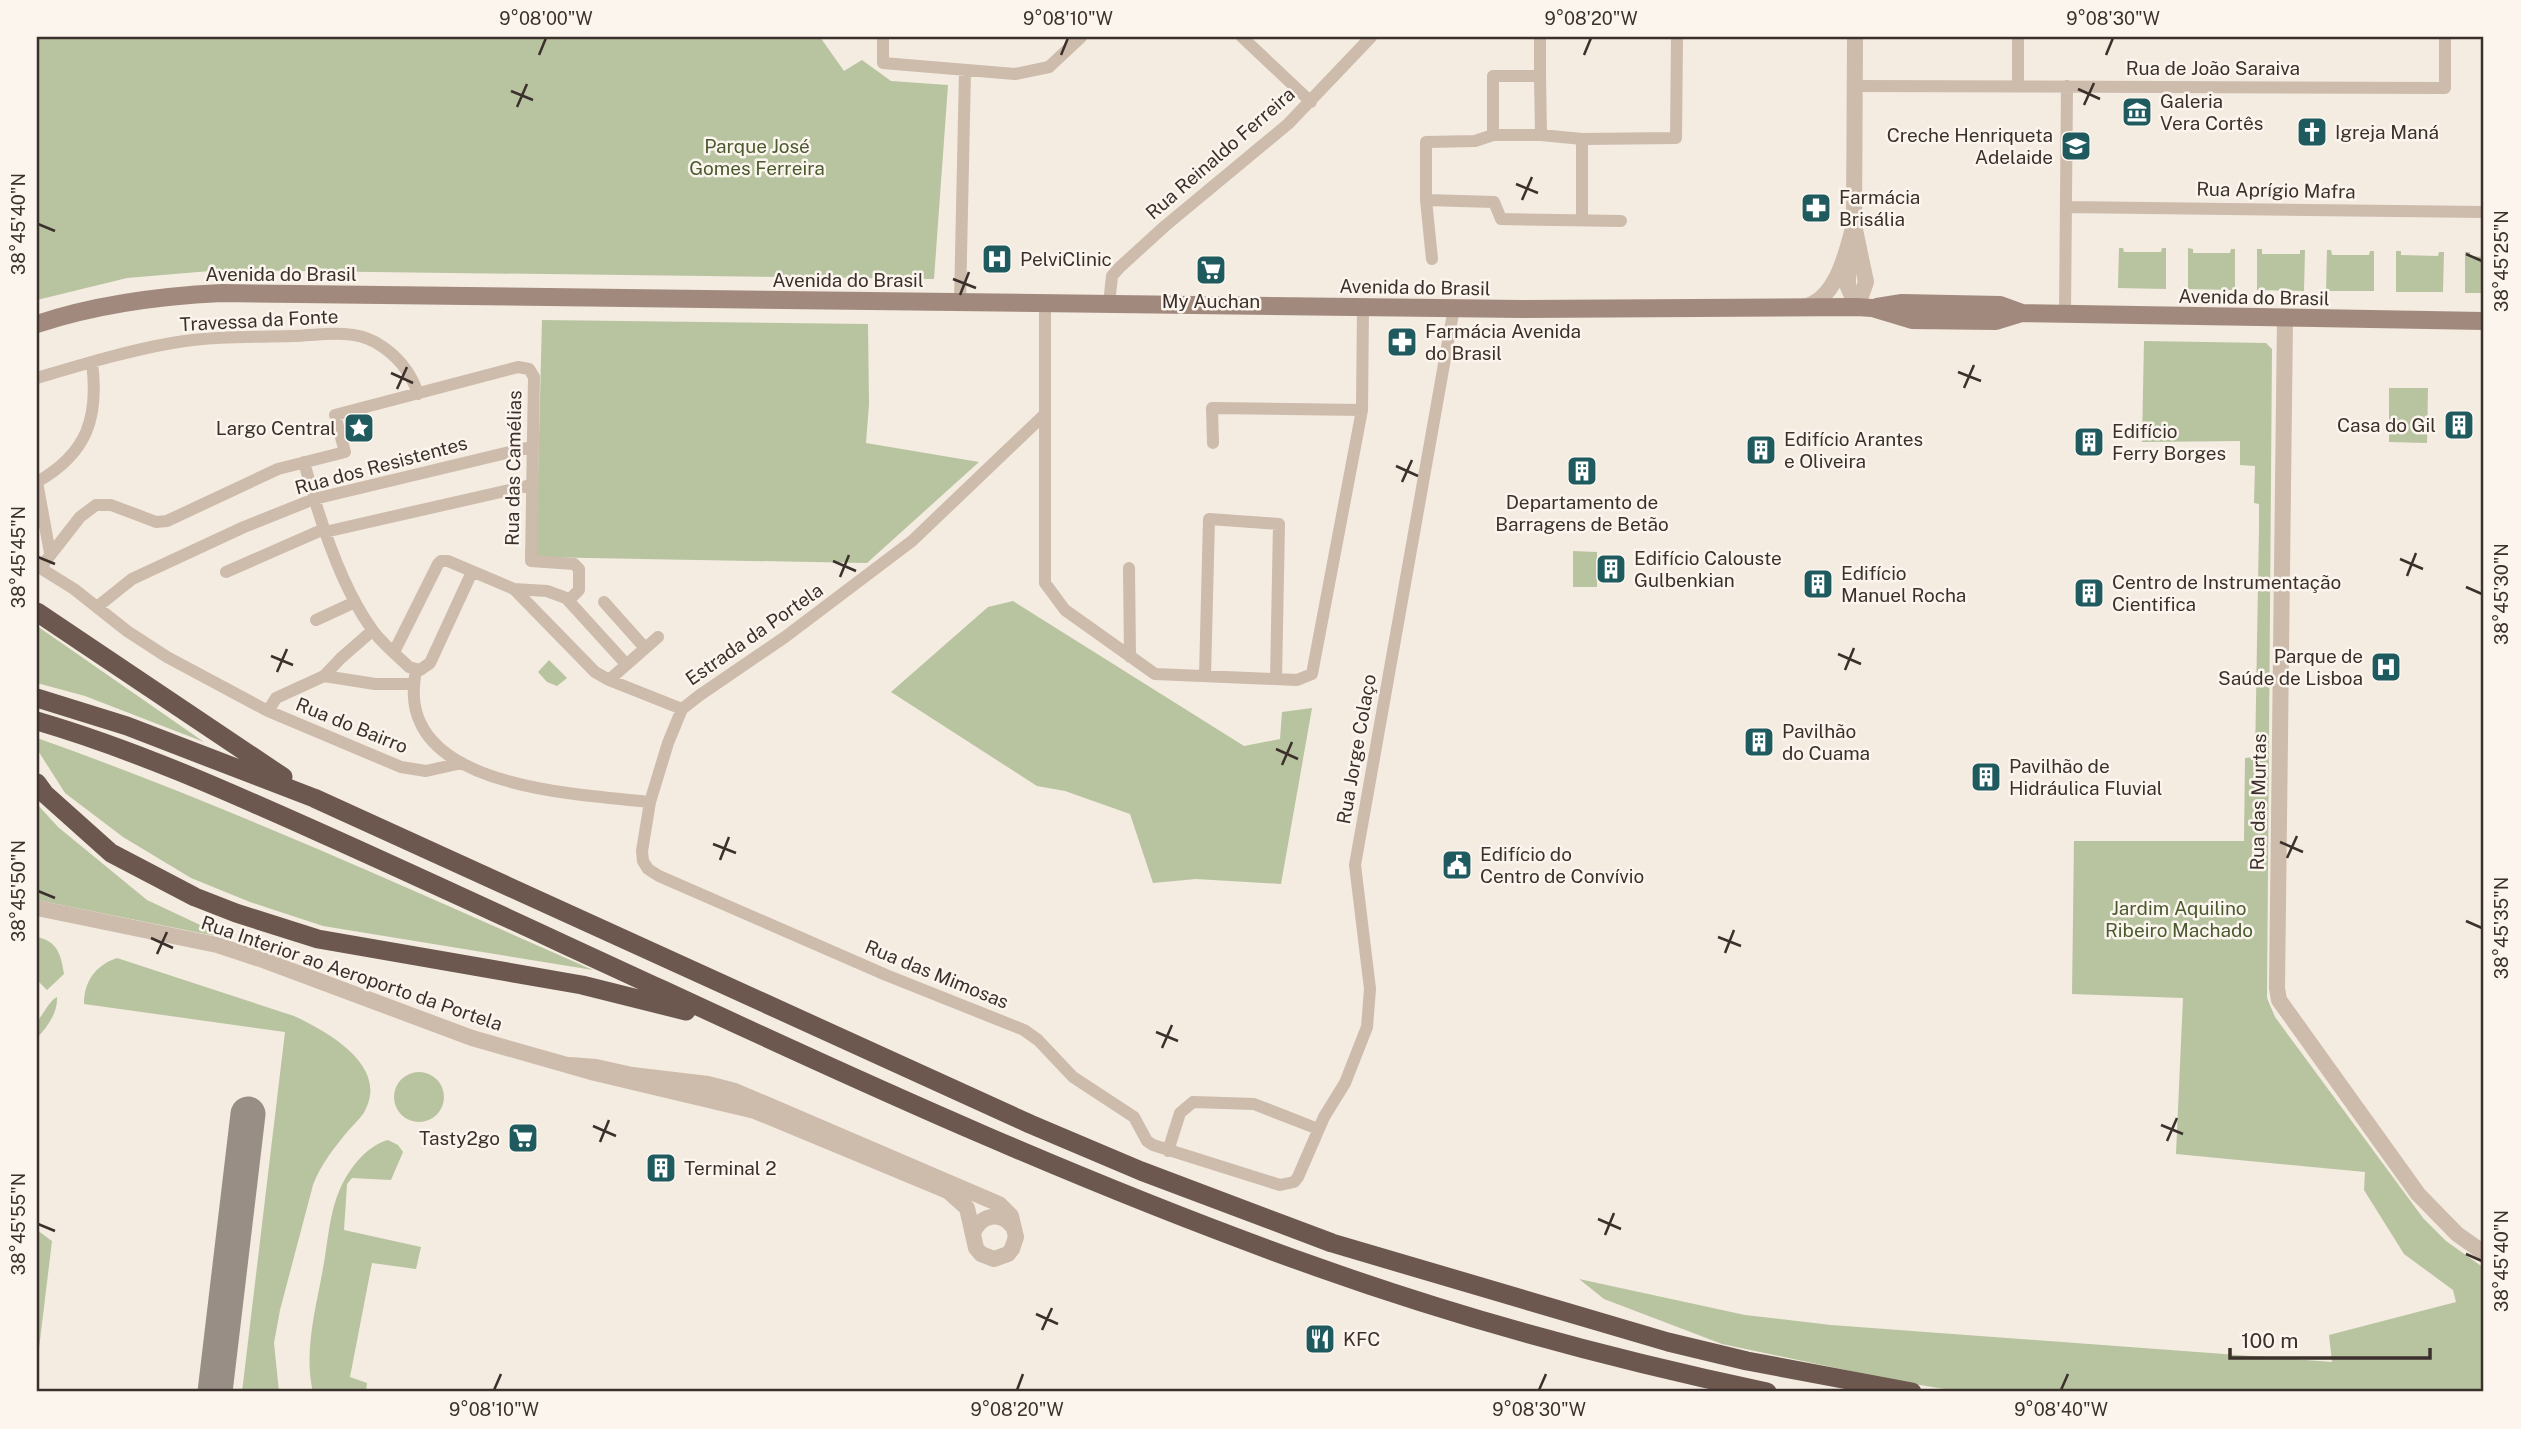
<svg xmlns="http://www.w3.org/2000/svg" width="2521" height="1429" font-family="'Public Sans',sans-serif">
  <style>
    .green { fill: #b8c4a0 }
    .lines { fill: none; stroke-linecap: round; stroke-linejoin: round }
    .taxiway { stroke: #988e86; stroke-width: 35 }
    .minor { stroke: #cdbbac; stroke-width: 12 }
    .tertiary { stroke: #cdbbac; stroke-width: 16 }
    .secondary { stroke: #a18a7d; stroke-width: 18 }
    .trunk { stroke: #6c584f; stroke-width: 19 }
    .ticks { fill: none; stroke: #3b302b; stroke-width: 2.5 }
    .labels { text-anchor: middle; stroke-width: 5; stroke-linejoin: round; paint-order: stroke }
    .street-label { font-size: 19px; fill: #3b302b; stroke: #fbf5ee }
    .poi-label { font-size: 19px; fill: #3b302b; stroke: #fbf5ee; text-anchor: start }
    .park-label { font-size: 19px; fill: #4a5a2e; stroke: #fbf5ee }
    .neatline { fill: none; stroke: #3b302b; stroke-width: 2.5 }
    .ticks-label { font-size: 18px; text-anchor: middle; fill: #3b302b }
  </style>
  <rect width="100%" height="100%" fill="#f4ebe1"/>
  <path class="green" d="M37,37H820L844,71L862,60L891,81L948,85L934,279L222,270L127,278L37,300Z
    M2119,248H2123L2124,252H2161L2162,248H2166V289L2118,288Z
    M2188,248L2193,249V253H2230L2231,249H2235V290L2188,289Z
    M2257,249H2262V254H2300V250H2305L2304,291L2257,290Z
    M2327,250H2331L2332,255H2369L2370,251H2374V291H2326Z
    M2396,251H2401V255L2438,256L2439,252H2444L2443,292H2396Z
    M2465,252H2470V256L2484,257V293H2465Z
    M542,320L868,324L869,404L866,443L979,462L867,563L536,557Z
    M2144,341L2266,343L2272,349L2267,998L2275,1017L2423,1218L2446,1241L2484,1268V1392H1963L1902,1382L1722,1344L1604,1299L1579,1279L1745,1315L1831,1325L2332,1362L2329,1335L2456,1302L2453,1290L2404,1254L2364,1190L2365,1172L2176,1154L2183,998L2072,994L2074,841H2244L2245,758L2255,757L2259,529V504L2254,503L2255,466L2240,465V441L2142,442Z
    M2389,388H2428L2427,443L2389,442Z
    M1573,551L1597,552V587H1573Z
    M1013,601L1244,746L1280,739L1282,712L1312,708L1281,884L1196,879L1153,883L1130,814L1065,791L1037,786L891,692L988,607Z
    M37,626L204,742L85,696L37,683Z
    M549,660L567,678L557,686L547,682L538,672Z
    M37,738C226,805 409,889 593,970L323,926L250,902L191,878L123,837L65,793L37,749Z
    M37,804L58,827L147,900L230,939L37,900Z
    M37,937C57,941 61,954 64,974L47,990L37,980Z
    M117,958L294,1016C328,1032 392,1067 363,1114C359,1120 353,1125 348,1131C334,1148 321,1164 313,1185L280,1310L274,1343L279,1392H242L285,1032L84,1004C84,981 96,965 117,958Z
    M57,997C58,1013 47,1027 37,1038V1021C44,1014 49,1001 57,997Z
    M394 1097a25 25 0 1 1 50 0a25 25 0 1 1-50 0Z
    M388,1140L398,1145L403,1152L391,1180L352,1178L347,1184L344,1230L421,1247L416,1269L372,1263L350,1377L367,1383L366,1392H313C303,1351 317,1304 324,1263C328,1239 330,1211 340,1189C349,1169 366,1146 388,1140Z
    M37,1230L52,1241L37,1365Z"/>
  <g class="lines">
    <path class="taxiway" d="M215,1392L248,1114"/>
    <path class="minor" d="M883,37V63L1015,74L1049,67L1081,37
      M1242,37L1311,102
      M1540,76V37
      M2018,85V37
      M1854,86L2445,88V37
      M1541,135L1540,76H1493V135H1541L1582,139L1676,138L1677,37
      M1582,139V219
      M1426,200L1494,202L1501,219L1621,221
      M2066,207L2484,212
      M1432,259L1426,200V142L1475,141L1493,135
      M960,302L965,71
      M1045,303V583L1065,610L1155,674L1297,680L1312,674L1362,410L1363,307
      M1109,304L1112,276L1120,267L1165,226L1288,124L1371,37
      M2065,314L2067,86
      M37,378C81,365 126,351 172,343C212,336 254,337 295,336C320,335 352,329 375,342C396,354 411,372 418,394
      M1045,414L912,541L785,637L700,695L682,709L668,743L650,802L642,851L643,861L648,869L659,876L886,975L1024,1030L1038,1040L1073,1077L1134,1117L1147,1141L1153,1145L1280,1185L1294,1182L1298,1177L1324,1117L1345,1083L1367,1027L1370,989L1355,865L1454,308
      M1213,443L1212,408L1362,410
      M304,462C318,515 339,583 371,628C381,643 397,655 409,667L416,669
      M37,482C88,453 99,417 92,362
      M37,482L50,553
      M325,532L531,485
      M37,566L74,589L127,631L167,657L268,711L401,767L426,771L462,763
      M41,567L80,517L96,505H111L156,522L167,521L278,469L345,452L335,415L518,367L529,369L534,377L531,561L574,564L579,569V590L571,598H566
      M1129,568L1130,657
      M226,572L324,529
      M514,589L547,591L566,598L626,664
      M604,602L645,648
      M97,607L132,579L244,527L314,499L531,447
      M316,620L355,602
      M394,652L438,564L441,561H448L514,589L595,672L609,680L682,709
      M416,669C413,688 412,705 420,722C450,790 587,795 650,802
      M416,669L420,670L430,663L472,572
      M324,676L341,658L372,631
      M1205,676L1209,519L1279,524L1276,679
      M609,680L658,637
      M268,711L276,698L324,676L375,684H414
      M1168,1151L1180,1113L1193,1102L1254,1104L1318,1129"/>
    <path class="tertiary" d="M1855,37L1854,225L1866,282L1857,307
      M1848,255V287L1857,307
      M1802,307C1835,302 1846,255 1853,228
      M2285,319L2277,988L2279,1000L2418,1194L2457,1234L2484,1253
      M37,908L217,945L263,960L472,1038L595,1073L755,1111L948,1191L967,1208L976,1248L981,1254L994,1259L1008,1254L1012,1249L1016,1237L1011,1216L999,1204L735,1091L708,1084L632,1075L596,1067L570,1065
      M973,1234C979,1215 1001,1210 1013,1227"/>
    <path class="secondary" d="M1877,307L1902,303L2000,305L2022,313
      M37,324C97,304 159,296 222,293L1522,309L1857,307L1872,308L1912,320L1996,321L2022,313L2484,321"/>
    <path class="trunk" d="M37,612L283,777
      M37,698L127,726L314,798L1030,1124L1141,1171L1332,1243L1668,1342L1747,1361L1912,1392
      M37,721C136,750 229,792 323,834C437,885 550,938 663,990C878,1090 1094,1188 1317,1267C1463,1319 1615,1360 1767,1392
      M37,783L45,794L111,853L195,897L236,913L318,939L582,985L686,1011"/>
  </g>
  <path class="ticks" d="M539,55L546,38M1061,55L1068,38M1584,55L1591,38M2106,55L2113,38M2078,89L2100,99M511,91L533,100M2084,105L2094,83M517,107L527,84M1516,184L1538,193M1522,200L1532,177M38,224L55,231M2466,254L2482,261M953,279L976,288M960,295L969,272M1958,372L1981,381M391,373L413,383M1964,388L1974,365M397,389L407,367M1396,466L1418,476M1402,482L1412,460M38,557L55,564M2400,559L2423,569M833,561L856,571M2407,576L2416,553M840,577L849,555M2466,587L2482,594M1838,654L1861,664M271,656L293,665M1845,670L1854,648M277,672L287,649M1276,749L1298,759M1282,765L1292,742M2280,842L2303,852M713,844L736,853M2287,858L2297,836M720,860L729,837M38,891L55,898M2466,921L2482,928M1718,937L1741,946M151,938L173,948M1725,953L1734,930M157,954L167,932M1156,1032L1178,1041M1162,1048L1172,1025M2161,1125L2183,1134M593,1126L616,1136M2167,1141L2177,1118M600,1142L609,1120M1598,1219L1621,1229M38,1224L55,1231M1605,1235L1614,1213M2466,1254L2482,1261M1036,1314L1058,1324M1042,1330L1052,1308M494,1390L501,1374M1017,1390L1023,1374M1539,1390L1546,1374M2061,1390L2068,1374"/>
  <defs>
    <g id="museum-square" transform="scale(1.575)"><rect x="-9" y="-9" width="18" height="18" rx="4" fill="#1f5a5e" stroke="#fbf5ee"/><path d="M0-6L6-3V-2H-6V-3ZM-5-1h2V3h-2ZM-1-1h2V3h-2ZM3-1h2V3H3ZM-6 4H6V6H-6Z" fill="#fff"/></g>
    <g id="church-square" transform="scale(1.575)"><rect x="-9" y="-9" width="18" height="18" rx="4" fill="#1f5a5e" stroke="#fbf5ee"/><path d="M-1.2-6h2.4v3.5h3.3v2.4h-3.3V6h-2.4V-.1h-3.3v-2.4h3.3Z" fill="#fff"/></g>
    <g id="school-square" transform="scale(1.575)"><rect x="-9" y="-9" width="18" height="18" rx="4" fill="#1f5a5e" stroke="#fbf5ee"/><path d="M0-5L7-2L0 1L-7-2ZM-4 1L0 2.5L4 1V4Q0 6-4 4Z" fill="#fff"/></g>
    <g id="pharmacy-square" transform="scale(1.575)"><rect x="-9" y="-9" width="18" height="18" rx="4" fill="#1f5a5e" stroke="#fbf5ee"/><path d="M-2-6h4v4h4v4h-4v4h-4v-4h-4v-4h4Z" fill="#fff"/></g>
    <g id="hospital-square" transform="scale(1.575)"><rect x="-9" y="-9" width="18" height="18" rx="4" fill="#1f5a5e" stroke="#fbf5ee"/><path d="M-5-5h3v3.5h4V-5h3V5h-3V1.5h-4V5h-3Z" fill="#fff"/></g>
    <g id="supermarket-square" transform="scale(1.575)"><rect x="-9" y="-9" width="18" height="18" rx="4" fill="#1f5a5e" stroke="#fbf5ee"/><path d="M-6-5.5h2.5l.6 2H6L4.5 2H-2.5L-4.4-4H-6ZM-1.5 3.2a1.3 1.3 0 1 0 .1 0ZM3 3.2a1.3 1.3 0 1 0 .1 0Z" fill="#fff"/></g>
    <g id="building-square" transform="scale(1.575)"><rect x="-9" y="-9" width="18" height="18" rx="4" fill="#1f5a5e" stroke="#fbf5ee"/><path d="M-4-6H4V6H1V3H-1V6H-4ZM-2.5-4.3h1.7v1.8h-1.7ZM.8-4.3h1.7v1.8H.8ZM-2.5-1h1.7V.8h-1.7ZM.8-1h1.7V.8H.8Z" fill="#fff"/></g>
    <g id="sight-square" transform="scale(1.575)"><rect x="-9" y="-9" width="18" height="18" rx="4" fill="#1f5a5e" stroke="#fbf5ee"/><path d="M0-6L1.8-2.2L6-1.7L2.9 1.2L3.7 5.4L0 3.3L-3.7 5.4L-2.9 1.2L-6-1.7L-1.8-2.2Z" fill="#fff"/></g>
    <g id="civic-square" transform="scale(1.575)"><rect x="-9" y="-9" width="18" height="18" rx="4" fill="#1f5a5e" stroke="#fbf5ee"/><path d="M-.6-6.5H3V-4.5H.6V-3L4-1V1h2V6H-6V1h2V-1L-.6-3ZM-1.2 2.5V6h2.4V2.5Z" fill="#fff"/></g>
    <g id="restaurant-square" transform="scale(1.575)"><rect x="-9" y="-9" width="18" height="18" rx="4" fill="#1f5a5e" stroke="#fbf5ee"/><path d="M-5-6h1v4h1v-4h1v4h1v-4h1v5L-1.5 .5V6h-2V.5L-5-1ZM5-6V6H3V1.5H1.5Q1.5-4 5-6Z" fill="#fff"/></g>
  </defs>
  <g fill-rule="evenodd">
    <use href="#museum-square" x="2137" y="112"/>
    <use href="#church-square" x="2312" y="132"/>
    <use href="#school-square" x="2076" y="146"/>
    <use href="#pharmacy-square" x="1816" y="208"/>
    <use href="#hospital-square" x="997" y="259"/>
    <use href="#supermarket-square" x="1211" y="270"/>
    <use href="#pharmacy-square" x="1402" y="342"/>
    <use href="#building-square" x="2459" y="425"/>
    <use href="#sight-square" x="359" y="428"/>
    <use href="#building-square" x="2089" y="442"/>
    <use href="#building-square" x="1761" y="450"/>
    <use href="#building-square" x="1582" y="471"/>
    <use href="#building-square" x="1611" y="569"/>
    <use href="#building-square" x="1818" y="584"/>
    <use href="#building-square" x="2089" y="593"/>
    <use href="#hospital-square" x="2386" y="667"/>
    <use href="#building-square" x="1759" y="742"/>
    <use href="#building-square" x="1986" y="777"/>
    <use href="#civic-square" x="1457" y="865"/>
    <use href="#supermarket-square" x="523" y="1138"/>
    <use href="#building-square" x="661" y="1168"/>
    <use href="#restaurant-square" x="1320" y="1339"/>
  </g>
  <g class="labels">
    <g class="street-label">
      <text x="2213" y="75">Rua de João Saraiva</text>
      <text transform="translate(1220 153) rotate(-41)" y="7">Rua Reinaldo Ferreira</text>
      <text transform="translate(2276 190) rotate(1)" y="7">Rua Aprígio Mafra</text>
      <text x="281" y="281">Avenida do Brasil</text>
      <text x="848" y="287">Avenida do Brasil</text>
      <text transform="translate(1415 287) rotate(1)" y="7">Avenida do Brasil</text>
      <text transform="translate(2254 297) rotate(1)" y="7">Avenida do Brasil</text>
      <text transform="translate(259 320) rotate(-3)" y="7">Travessa da Fonte</text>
      <text transform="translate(381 465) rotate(-15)" y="7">Rua dos Resistentes</text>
      <text transform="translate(513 468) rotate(-89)" y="7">Rua das Camélias</text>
      <text transform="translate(754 634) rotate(-35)" y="7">Estrada da Portela</text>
      <text transform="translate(352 725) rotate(22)" y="7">Rua do Bairro</text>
      <text transform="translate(1356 749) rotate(-80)" y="7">Rua Jorge Colaço</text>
      <text transform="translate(2258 802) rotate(-89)" y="7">Rua das Murtas</text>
      <text transform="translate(352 973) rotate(19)" y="7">Rua Interior ao Aeroporto da Portela</text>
      <text transform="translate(937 974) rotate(22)" y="7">Rua das Mimosas</text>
    </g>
    <g class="poi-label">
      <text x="2160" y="108">Galeria<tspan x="2160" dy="22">Vera Cortês</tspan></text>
      <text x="2335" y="139">Igreja Maná</text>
      <text x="2053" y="142" text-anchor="end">Creche Henriqueta<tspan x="2053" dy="22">Adelaide</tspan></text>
      <text x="1839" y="204">Farmácia<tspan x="1839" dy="22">Brisália</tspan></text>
      <text x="1020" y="266">PelviClinic</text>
      <text x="1211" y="308" text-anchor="middle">My Auchan</text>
      <text x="1425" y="338">Farmácia Avenida<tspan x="1425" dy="22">do Brasil</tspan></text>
      <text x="2436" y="432" text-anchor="end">Casa do Gil</text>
      <text x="336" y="435" text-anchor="end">Largo Central</text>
      <text x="2112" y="438">Edifício<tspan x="2112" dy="22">Ferry Borges</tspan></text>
      <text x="1784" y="446">Edifício Arantes<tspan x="1784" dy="22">e Oliveira</tspan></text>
      <text x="1582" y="509" text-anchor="middle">Departamento de<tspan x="1582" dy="22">Barragens de Betão</tspan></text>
      <text x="1634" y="565">Edifício Calouste<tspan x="1634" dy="22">Gulbenkian</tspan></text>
      <text x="1841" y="580">Edifício<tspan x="1841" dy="22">Manuel Rocha</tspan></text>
      <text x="2112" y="589">Centro de Instrumentação<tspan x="2112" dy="22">Cientifica</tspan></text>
      <text x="2363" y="663" text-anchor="end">Parque de<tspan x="2363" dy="22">Saúde de Lisboa</tspan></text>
      <text x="1782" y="738">Pavilhão<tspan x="1782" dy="22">do Cuama</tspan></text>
      <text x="2009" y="773">Pavilhão de<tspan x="2009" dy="22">Hidráulica Fluvial</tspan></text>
      <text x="1480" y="861">Edifício do<tspan x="1480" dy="22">Centro de Convívio</tspan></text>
      <text x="500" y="1145" text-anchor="end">Tasty2go</text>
      <text x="684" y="1175">Terminal 2</text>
      <text x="1343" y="1346">KFC</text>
    </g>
    <g class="park-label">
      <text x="757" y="153">Parque José<tspan x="757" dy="22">Gomes Ferreira</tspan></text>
      <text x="2179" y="915">Jardim Aquilino<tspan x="2179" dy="22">Ribeiro Machado</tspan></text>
    </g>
  </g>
  <rect width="2521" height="1429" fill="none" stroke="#fbf5ee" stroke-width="77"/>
  <path d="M2230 1348v10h200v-10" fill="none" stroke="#3b302b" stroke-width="3.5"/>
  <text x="2241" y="1348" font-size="21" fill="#3b302b" stroke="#fbf5ee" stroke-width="5" paint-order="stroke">100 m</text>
  <rect x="38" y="38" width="2444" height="1352" class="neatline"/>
  <g class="ticks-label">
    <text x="546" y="25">9°08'00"W</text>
    <text x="1068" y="25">9°08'10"W</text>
    <text x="1591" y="25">9°08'20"W</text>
    <text x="2113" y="25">9°08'30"W</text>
    <text transform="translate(19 224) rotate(-90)" y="6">38°45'40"N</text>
    <text transform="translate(2502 261) rotate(-90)" y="6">38°45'25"N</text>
    <text transform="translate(19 557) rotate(-90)" y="6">38°45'45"N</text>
    <text transform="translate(2502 594) rotate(-90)" y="6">38°45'30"N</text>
    <text transform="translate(19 891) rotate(-90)" y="6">38°45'50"N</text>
    <text transform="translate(2502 928) rotate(-90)" y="6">38°45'35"N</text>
    <text transform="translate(19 1224) rotate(-90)" y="6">38°45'55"N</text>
    <text transform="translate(2502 1261) rotate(-90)" y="6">38°45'40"N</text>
    <text x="494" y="1416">9°08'10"W</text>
    <text x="1017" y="1416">9°08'20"W</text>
    <text x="1539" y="1416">9°08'30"W</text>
    <text x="2061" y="1416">9°08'40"W</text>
  </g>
</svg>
